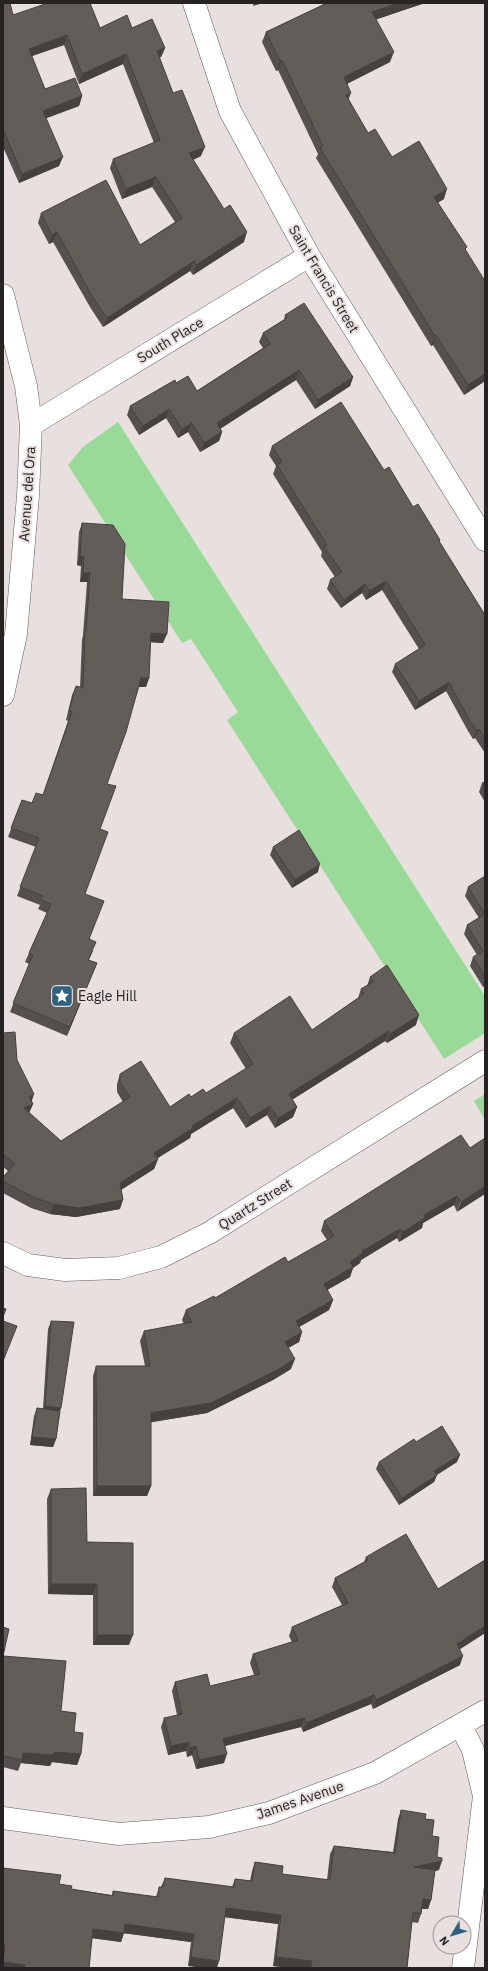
<svg xmlns="http://www.w3.org/2000/svg" width="488" height="1971" font-family="'IBM Plex Sans',sans-serif">
  <style>
    .green { fill: #9ada99 }
    .lines { fill: none; stroke-linecap: round; stroke-linejoin: round }
    .minor-casing { stroke: #625c5a; stroke-width: 23 }
    .minor { stroke: #fff; stroke-width: 22 }
    .wall { fill: #55504d }
    .shaded-wall { fill: #45413f }
    .building { fill: #635d5a; stroke: #45413f }
    .labels { text-anchor: middle; stroke-width: 4; stroke-linejoin: round; paint-order: stroke }
    .street-label { font-size: 14px; fill: #262322; stroke: #e7e0de }
    .poi-label { font-size: 14px; fill: #262322; stroke: #e7e0de; text-anchor: start }
  </style>
  <rect width="100%" height="100%" fill="#e7e0de"/>
  <path class="green" d="M118,422L485,996V1033L444,1059L227,720L238,712L191,639L182,643L68,465L83,447Z
    M485,1094V1120L474,1101Z"/>
  <g class="lines">
    <g class="minor-casing">
      <path id="minor" d="M194,3L230,111L309,256L485,540
        M3,295L26,386L31,425L28,496L16,634L3,695
        M31,425L309,256
        M3,1253L28,1265L65,1270L119,1268L161,1257L209,1233L485,1061
        M461,1726L473,1750L484,1796L463,1968
        M3,1818L119,1834L209,1827L269,1813L375,1773L485,1711"/>
    </g>
    <use href="#minor" class="minor"/>
  </g>
  <path class="wall" d="M3,3L13,15L100,28H132L165,48L161,57L159,58L173,93L201,156L193,160L244,242L193,275L190,271L103,327L90,307L53,242L49,244L38,223L41,213L140,245L175,222L152,187L122,199L110,168L113,159L154,143L123,64L79,84L64,45L32,56L45,89L82,96L79,106L46,118L59,166L19,183L3,147Z
    M327,3H422V4L376,19L390,62L347,84L348,99L368,133L392,157L444,199L438,202L466,250L485,381L464,395L433,345L431,346L316,158L318,154L278,70L276,71L262,42L266,32Z
    M285,315L353,377L350,386L315,409L296,380L220,428L222,432L219,441L200,452L188,432L178,438L166,418L139,435L127,415L130,406L176,383L197,391L263,348L259,342L263,333L284,320Z
    M272,446L384,470L413,507L439,542L485,615V753L475,738L473,739L468,731L446,691L415,710L392,672L395,664L419,649L382,590L366,600L362,593L341,608L327,589L330,580L335,577L321,556L322,552L273,474L276,466L269,455Z
    M82,523L122,599L163,643L150,642L149,678L146,687H139L107,784L100,829L85,894L90,939L93,951L89,960L97,963L67,1036L10,1012L29,964L25,962L29,953L47,913L38,909L40,905L17,896L36,847L8,837L22,800L32,803L43,795L68,721L66,720L72,695L76,686L80,687L82,640L83,635L87,582H80L81,566L77,565L79,532Z
    M485,782V802L479,792L482,783Z
    M273,847L318,872L292,888L270,855Z
    M485,876V985L483,987L470,966L473,957L477,955L464,934L467,925L479,918L465,896L468,887Z
    M370,977L416,1025L387,1043L385,1041L292,1100L297,1107L293,1117L275,1128L267,1115L246,1128L233,1108L191,1134L190,1138L157,1158L158,1159L154,1169L121,1190L120,1209L76,1217L50,1214L31,1208L3,1193V1177L8,1171L3,1167V1033L17,1060L33,1104L29,1113L61,1141L123,1102L117,1092V1084L120,1074L170,1107L191,1097L206,1093L246,1069L230,1043L234,1033L312,1030L358,998L361,989L367,986Z
    M485,1138L457,1212L454,1205L423,1223L422,1228L399,1242L397,1238L361,1260L360,1263L353,1268L350,1277L327,1290L333,1300L329,1310L299,1327L302,1332L299,1342L288,1348L291,1369L273,1380L207,1413L151,1422V1486L147,1496H93V1376L96,1366H145L140,1341L144,1331L184,1324L182,1320L186,1310L215,1298L288,1262L327,1240L321,1231L324,1221L470,1148Z
    M51,1321L61,1408L60,1411L56,1439L53,1447L30,1445L34,1416L37,1408L43,1409L48,1329Z
    M416,1442L457,1462L437,1475L434,1482L399,1505L376,1469L379,1462Z
    M51,1489L87,1542L129,1645H93V1595L48,1594L47,1499Z
    M366,1557L438,1589L485,1560V1633L460,1649V1665L373,1709L371,1704L303,1732L301,1727L225,1746L224,1763L196,1769L192,1755L187,1757L186,1751L168,1755L161,1727L164,1718L177,1715L172,1691L175,1682L210,1686L254,1675L250,1663L253,1654L292,1642L289,1636L292,1627L342,1605L332,1587L335,1578L364,1562Z
    M3,1627V1656L61,1711L74,1732L81,1754L77,1765L52,1762L50,1766L21,1763L18,1771L3,1767Z
    M401,1810L425,1819L432,1836L439,1870L435,1871L431,1900L428,1909H422L421,1914L418,1923L412,1922L407,1968H292L273,1966L278,1924L225,1917L188,1966L191,1942L124,1933L121,1942L92,1938L89,1968H3V1868L59,1884L71,1889L112,1895L113,1891L156,1897L159,1887H161L165,1878L232,1887L235,1879L250,1881L252,1871L255,1862L282,1874L327,1880L330,1854L334,1846L393,1852L398,1819Z"/>
  <path class="shaded-wall" d="M254,3H263L253,6Z
    M399,3H422V4L369,22L372,12Z
    M67,35L64,45L26,58L29,49Z
    M165,48L161,57L153,61L157,51Z
    M394,52L390,62L340,87L344,77Z
    M126,54L123,64L79,84L82,74Z
    M282,60L278,70L276,71L280,61Z
    M351,93L347,103L346,95Z
    M82,96L79,106L39,121L43,111Z
    M205,147L201,156L186,163L189,153Z
    M63,157L59,166L19,183L22,174Z
    M156,177L152,187L122,199L126,189Z
    M447,189L444,199L431,207L434,197Z
    M57,232L53,242L49,244L52,235Z
    M247,232L244,242L193,275L196,265Z
    M194,261L190,271L103,327L107,318Z
    M436,335L433,345L431,346L435,336Z
    M299,370L296,380L214,433L217,423Z
    M485,374V381L464,395L468,385Z
    M353,377L350,386L315,409L318,400Z
    M169,409L166,418L139,435L143,426Z
    M192,423L188,432L178,438L182,429Z
    M222,432L219,441L200,452L204,443Z
    M80,556L84,557L81,566L77,565Z
    M83,573H90L87,582H80Z
    M386,581L382,590L366,600L369,591Z
    M365,584L362,593L341,608L344,600Z
    M151,633L167,634L163,643L147,642Z
    M141,678H149L146,687H138Z
    M449,682L446,691L415,710L419,701Z
    M479,729L475,738L473,739L477,730Z
    M320,864L318,872L292,888L295,880Z
    M97,963L93,972L67,1036L70,1027Z
    M485,980V985L483,987Z
    M419,1015L416,1025L387,1043L390,1034Z
    M389,1031L385,1041L285,1104L289,1094Z
    M34,1094L31,1104L29,1097Z
    M237,1098L233,1108L191,1134L190,1138L150,1163L154,1153L192,1126Z
    M33,1104L29,1113L24,1108Z
    M270,1106L267,1115L246,1128L250,1118Z
    M297,1107L293,1117L275,1128L278,1118Z
    M158,1159L154,1169L116,1193L120,1183Z
    M485,1186V1194L457,1212L461,1202Z
    M457,1196L454,1205L423,1223L422,1228L399,1242L403,1232L424,1215Z
    M123,1200L120,1209L76,1217L50,1214L54,1204Z
    M400,1229L397,1238L361,1260L360,1263L353,1268L350,1277L320,1294L324,1284L362,1251Z
    M333,1300L329,1310L292,1331L296,1321Z
    M302,1332L299,1342L281,1352L285,1342Z
    M295,1359L291,1369L273,1380L207,1413L147,1423L151,1413Z
    M45,1406L61,1408L58,1416L42,1414Z
    M32,1437L56,1439L53,1447L30,1445Z
    M460,1455L457,1462L431,1478L434,1471Z
    M437,1475L434,1482L399,1505L402,1498Z
    M97,1486H151L147,1496H93Z
    M51,1584H97L93,1595L48,1594Z
    M485,1626V1633L454,1653L457,1644Z
    M97,1635H133L129,1645H93Z
    M463,1656L460,1665L373,1709L376,1700Z
    M374,1695L371,1704L303,1732L306,1723Z
    M304,1718L301,1727L220,1747L223,1739Z
    M189,1742L186,1751L168,1755L171,1746Z
    M196,1746L192,1755L187,1757L190,1748Z
    M54,1752L81,1754L77,1765L52,1762L50,1766L21,1763L23,1753Z
    M227,1754L224,1763L196,1769L199,1760Z
    M442,1861L439,1870L411,1876L414,1867Z
    M423,1899L431,1900L428,1909L420,1908Z
    M226,1908L281,1915L278,1924L223,1917Z
    M125,1924L194,1934L191,1942L122,1933Z
    M93,1929L124,1933L121,1942L90,1938Z
    M3,1944H5L3,1950Z
    M191,1957L219,1961L217,1968H202L188,1966Z
    M276,1957L312,1961L309,1968H292L273,1966Z
    M3,1962L25,1965L24,1968H3Z"/>
  <path class="building" d="M3,3H10L13,15L48,3H90L100,28L127,15L132,28L152,19L165,48L157,51L173,93L182,90L205,147L189,153L224,209L230,205L247,232L196,265L194,261L107,318L93,298L57,232L52,235L41,213L106,180L140,245L182,218L156,177L126,189L113,159L160,140L126,54L82,74L67,35L29,49L45,89L75,78L82,96L43,111L63,157L22,174L3,129Z
    M327,3H399L372,12L394,52L344,77L351,93L346,95L368,133L375,129L392,157L419,141L447,189L434,197L467,247L465,249L485,281V374L468,385L436,335L435,336L320,148L323,146L282,60L280,61L266,32Z
    M304,303L353,377L318,400L299,370L217,423L222,432L204,443L192,423L182,429L169,409L143,426L130,406L175,380L176,383L188,376L197,391L270,344L263,333L287,318L285,315Z
    M341,402L384,470L389,467L413,507L418,504L440,540L439,541L485,615V739L479,729L477,730L471,723L449,682L419,701L395,664L425,645L386,581L369,591L365,584L344,600L330,580L342,572L324,547L327,545L277,465L282,462L272,446Z
    M82,523L113,525L125,544L122,599L169,602L167,634L151,633L149,678H141L126,732L107,784L116,786L100,829L108,832L85,894L104,901L89,939L96,942L88,960L97,963L70,1027L13,1003L33,955L29,953L51,904L41,900L43,896L20,887L39,838L11,828L22,800L32,803L36,793L43,795L72,712L69,711L76,686L83,688L85,631H86L90,573H83L84,557L80,556Z
    M485,782V788L482,783Z
    M299,830L320,864L295,880L273,847Z
    M485,876V914L468,887Z
    M485,914V976L473,957L483,951L467,925Z
    M387,965L419,1015L390,1034L389,1031L289,1094L297,1107L278,1118L270,1106L250,1118L237,1098L192,1126L193,1128L154,1153L158,1159L120,1183L123,1200L79,1208L54,1204L35,1198L3,1181V1177L15,1164L3,1154V1033L15,1032L17,1060L34,1094L29,1097L33,1104L24,1108L61,1141L130,1097L120,1082V1074L141,1061L170,1107L189,1094L191,1097L203,1089L206,1093L253,1064L234,1033L290,996L312,1030L364,994L361,989L373,982L370,977Z
    M461,1135L470,1148L485,1138V1186L461,1202L457,1196L424,1215L425,1218L403,1232L400,1229L362,1251L363,1253L350,1262L353,1267L324,1284L333,1300L296,1321L302,1332L285,1342L295,1359L277,1370L211,1403L151,1413V1486H97L96,1366H150L144,1331L192,1322L186,1310L214,1296L215,1298L285,1257L288,1262L334,1236L324,1221Z
    M3,1308L6,1309L3,1317Z
    M3,1321L17,1326L3,1361Z
    M51,1321L74,1322L61,1408L45,1406Z
    M37,1408L60,1411L56,1439L32,1437Z
    M442,1426L460,1455L434,1471L437,1475L402,1498L379,1462L414,1439L416,1442Z
    M86,1488L87,1542L133,1543V1635H97V1584H51V1489Z
    M406,1534L438,1589L485,1560V1626L457,1644L463,1656L376,1700L374,1695L306,1723L304,1718L223,1739L227,1754L199,1760L196,1746L190,1748L189,1742L171,1746L164,1718L182,1714L175,1682L207,1674L210,1686L260,1674L253,1654L298,1640L292,1627L348,1603L335,1578L368,1560L366,1557Z
    M3,1627L9,1629L3,1656L66,1661L61,1711L76,1713L74,1732L83,1733L81,1754L54,1752V1755L23,1753L22,1760L3,1756Z
    M401,1810L426,1814L425,1819L434,1820L432,1836L439,1837L437,1857L442,1858V1861L414,1867L435,1870L431,1900L423,1899L421,1914L413,1912L407,1968H311L312,1961L276,1957L281,1915L226,1908L219,1961L191,1957L194,1934L125,1924L124,1933L93,1929L89,1968H24L25,1965L3,1962L5,1944H3V1868L61,1875L59,1884L72,1886L71,1889L113,1896V1891L158,1897L159,1887H163L165,1878L234,1887L235,1879L252,1881L255,1862L283,1866L282,1874L330,1880L334,1846L395,1853Z"/>
  <defs>
    <g id="sight-square" transform="scale(1.15)"><rect x="-9" y="-9" width="18" height="18" rx="4" fill="#2f607e" stroke="#e7e0de"/><path d="M0-6L1.8-2.2L6-1.7L2.9 1.2L3.7 5.4L0 3.3L-3.7 5.4L-2.9 1.2L-6-1.7L-1.8-2.2Z" fill="#fff"/></g>
  </defs>
  <g fill-rule="evenodd">
    <use href="#sight-square" x="62" y="996"/>
  </g>
  <g class="labels">
    <g class="street-label">
      <text transform="translate(324 279) rotate(59)" y="5">Saint Francis Street</text>
      <text transform="translate(170 340) rotate(-31)" y="5">South Place</text>
      <text transform="translate(27 494) rotate(-86)" y="5">Avenue del Ora</text>
      <text transform="translate(255 1204) rotate(-32)" y="5">Quartz Street</text>
      <text transform="translate(300 1800) rotate(-19)" y="5">James Avenue</text>
    </g>
    <g class="poi-label">
      <text x="78" y="1001">Eagle Hill</text>
    </g>
  </g>
  <rect width="488" height="1971" fill="none" stroke="#262322" stroke-width="8"/>
  <g transform="translate(452 1935) rotate(232)"><circle r="19" fill="#e7e0de" stroke="#9a9493"/>
  <path d="M0-3L7 15L0 10L-7 15Z" fill="#2f607e"/>
  <text y="-6" font-size="11" font-weight="bold" text-anchor="middle" fill="#262322">N</text>
  </g>
</svg>
